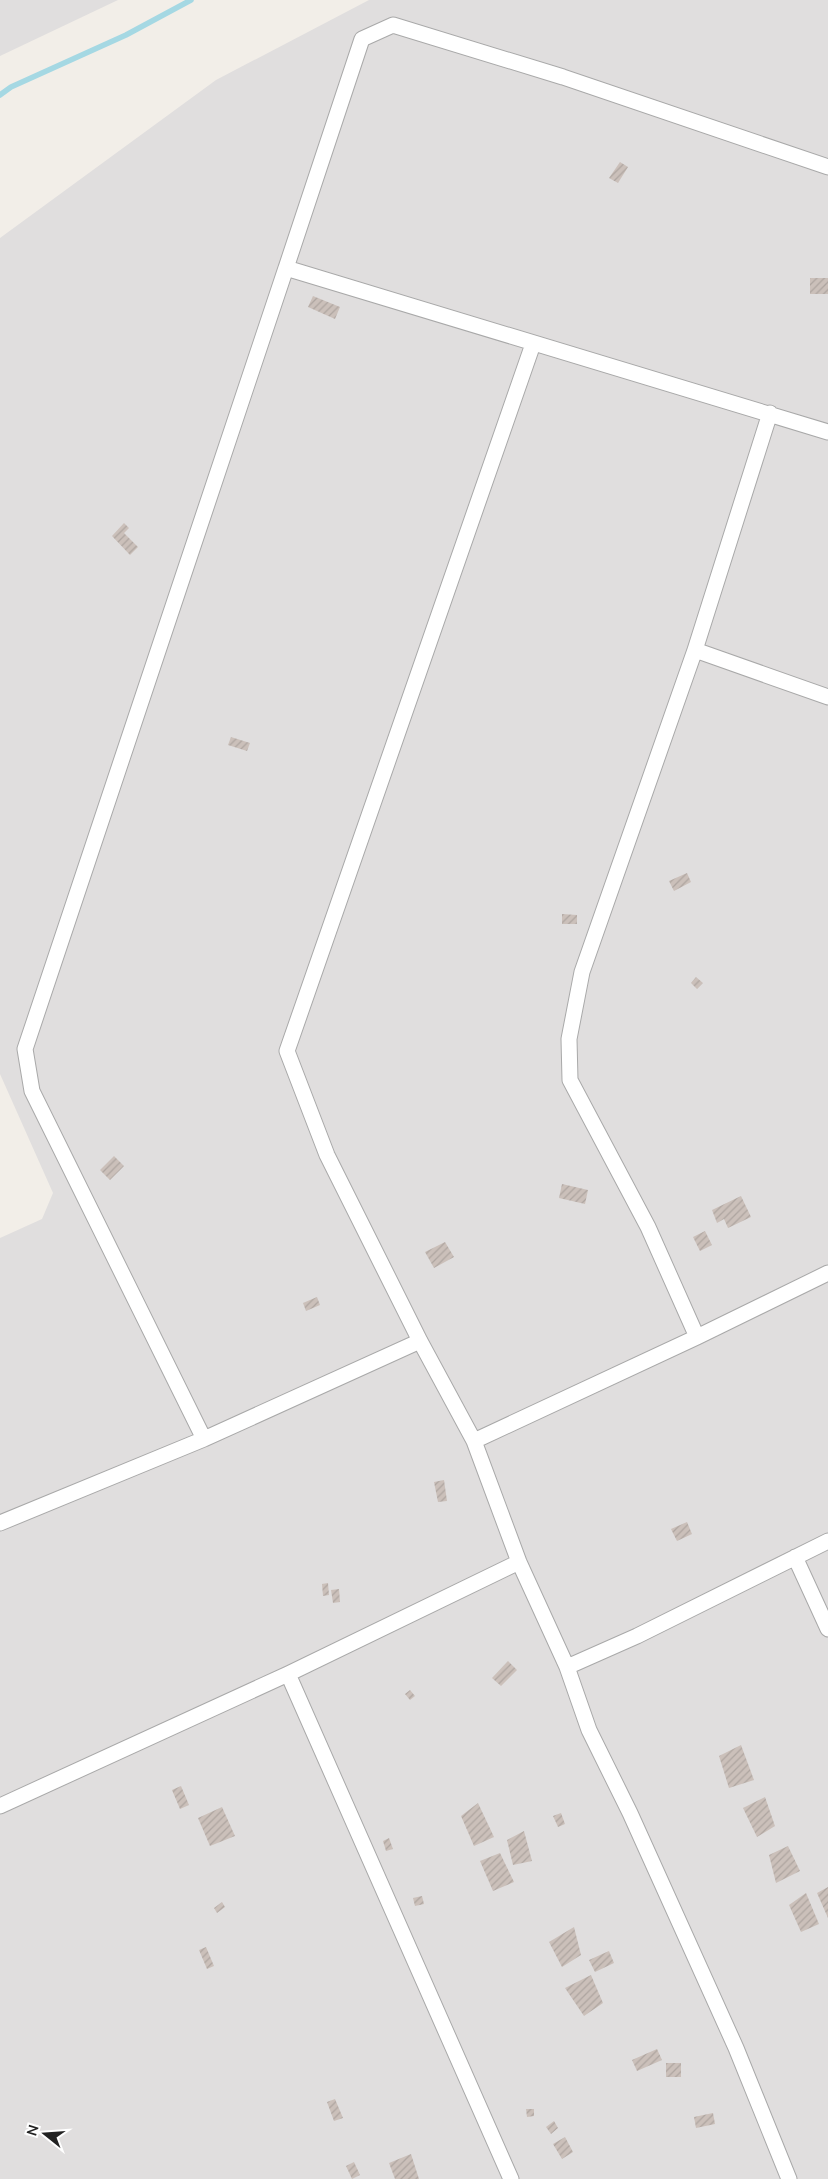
<svg xmlns="http://www.w3.org/2000/svg" width="828" height="2179" font-family="Mulish,sans-serif">
  <style>
    .residential { fill: #e0dede }
    .lines { fill: none; stroke-linecap: round; stroke-linejoin: round }
    .stream { stroke: #a5d8e3; stroke-width: 5.5 }
    .building { fill: url(#building-hatch) }
    .minor-casing { stroke: #a9a9a9; stroke-width: 17 }
    .minor { stroke: #fff; stroke-width: 15 }
  </style>
  <defs>
    <pattern id="building-hatch" width="6" height="6" patternUnits="userSpaceOnUse" patternTransform="scale(1.25)"><rect width="6" height="6" fill="#cbc0ba"/><path d="M-1 1l2-2M0 6l6-6M5 7l2-2" fill="none" stroke="#aea5a0"/></pattern>
  </defs>
  <rect width="100%" height="100%" fill="#f2eee8"/>
  <path class="residential" d="M0,0H118L0,56Z
    M369,0H828V2179H0V1238L42,1219L53,1193L0,1074V238L216,80Z"/>
  <g class="lines">
    <path class="stream" d="M0,95L11,87L126,35L191,0"/>
  </g>
  <path class="building" d="M620,162L628,167L618,183L609,178Z
    M810,278H828V294H810Z
    M313,296L340,307L335,319L308,307Z
    M124,523L129,528L124,533L138,547L130,555L112,536Z
    M231,737L250,743L247,751L228,745Z
    M687,873L691,882L674,891L669,881Z
    M562,914L577,915V924H562Z
    M696,977L703,983L697,989L691,983Z
    M114,1156L124,1166L110,1180L100,1170Z
    M562,1184L588,1190L585,1204L559,1198Z
    M741,1196L751,1217L728,1228L724,1219L717,1223L712,1210Z
    M705,1231L712,1245L700,1251L693,1237Z
    M445,1242L454,1257L434,1268L425,1252Z
    M317,1297L320,1305L306,1311L303,1303Z
    M444,1480L447,1501L438,1502L434,1482Z
    M687,1522L692,1534L677,1541L671,1529Z
    M328,1583L329,1595L323,1596L322,1584Z
    M339,1589L340,1602L333,1603L331,1590Z
    M508,1661L517,1670L501,1686L492,1678Z
    M410,1690L415,1696L410,1700L405,1694Z
    M741,1745L754,1780L729,1788L719,1756Z
    M181,1786L189,1805L180,1809L172,1790Z
    M765,1797L775,1826L757,1837L743,1808Z
    M478,1803L494,1837L474,1846L461,1816Z
    M222,1807L235,1836L210,1846L198,1818Z
    M561,1813L565,1824L558,1827L553,1816Z
    M524,1831L532,1861L513,1865L507,1840Z
    M389,1838L393,1849L386,1851L383,1841Z
    M788,1846L800,1871L776,1883L769,1855Z
    M500,1853L514,1882L493,1891L480,1861Z
    M828,1887V1918L817,1893Z
    M806,1893L819,1924L801,1932L789,1905Z
    M422,1896L424,1904L415,1906L413,1898Z
    M222,1902L225,1907L217,1913L214,1908Z
    M574,1927L581,1955L562,1967L549,1942Z
    M206,1947L214,1966L207,1969L199,1950Z
    M609,1951L614,1963L595,1972L589,1960Z
    M591,1975L603,2003L584,2016L565,1988Z
    M657,2049L662,2060L637,2071L632,2060Z
    M666,2063H681V2077H666Z
    M335,2099L343,2118L334,2121L327,2102Z
    M526,2109H534V2116L527,2117Z
    M713,2113L715,2124L696,2128L694,2117Z
    M554,2121L558,2128L551,2134L546,2127Z
    M565,2137L573,2152L562,2159L553,2144Z
    M411,2154L419,2179H395L389,2163Z
    M354,2162L360,2175L352,2179L346,2166Z"/>
  <g class="lines">
    <g class="minor-casing">
      <path id="minor" d="M286,268L362,39L393,25L563,77L828,167
        M533,344L287,1051L327,1155L420,1341L474,1441L519,1562L567,1667L589,1730L630,1813L736,2048L789,2179
        M695,650L828,697
        M697,1337L648,1227L570,1080L569,1039L582,972L695,650L770,413
        M204,1439L32,1091L25,1049L286,268L828,432
        M474,1441L697,1337L828,1273
        M0,1523L204,1439L420,1341
        M795,1557L828,1629
        M567,1667L637,1636L828,1541
        M288,1674L511,2179
        M0,1806L288,1674L519,1562"/>
    </g>
    <use href="#minor" class="minor"/>
  </g>
  <g transform="translate(45 2134) rotate(287)" stroke="#ffffff" stroke-width="4" paint-order="stroke">
  <path d="M0-4L9 19L0 12L-9 19Z" fill="#222222"/>
  <text y="-8" font-size="14" font-weight="bold" text-anchor="middle" fill="#222222">N</text>
  </g>
</svg>
